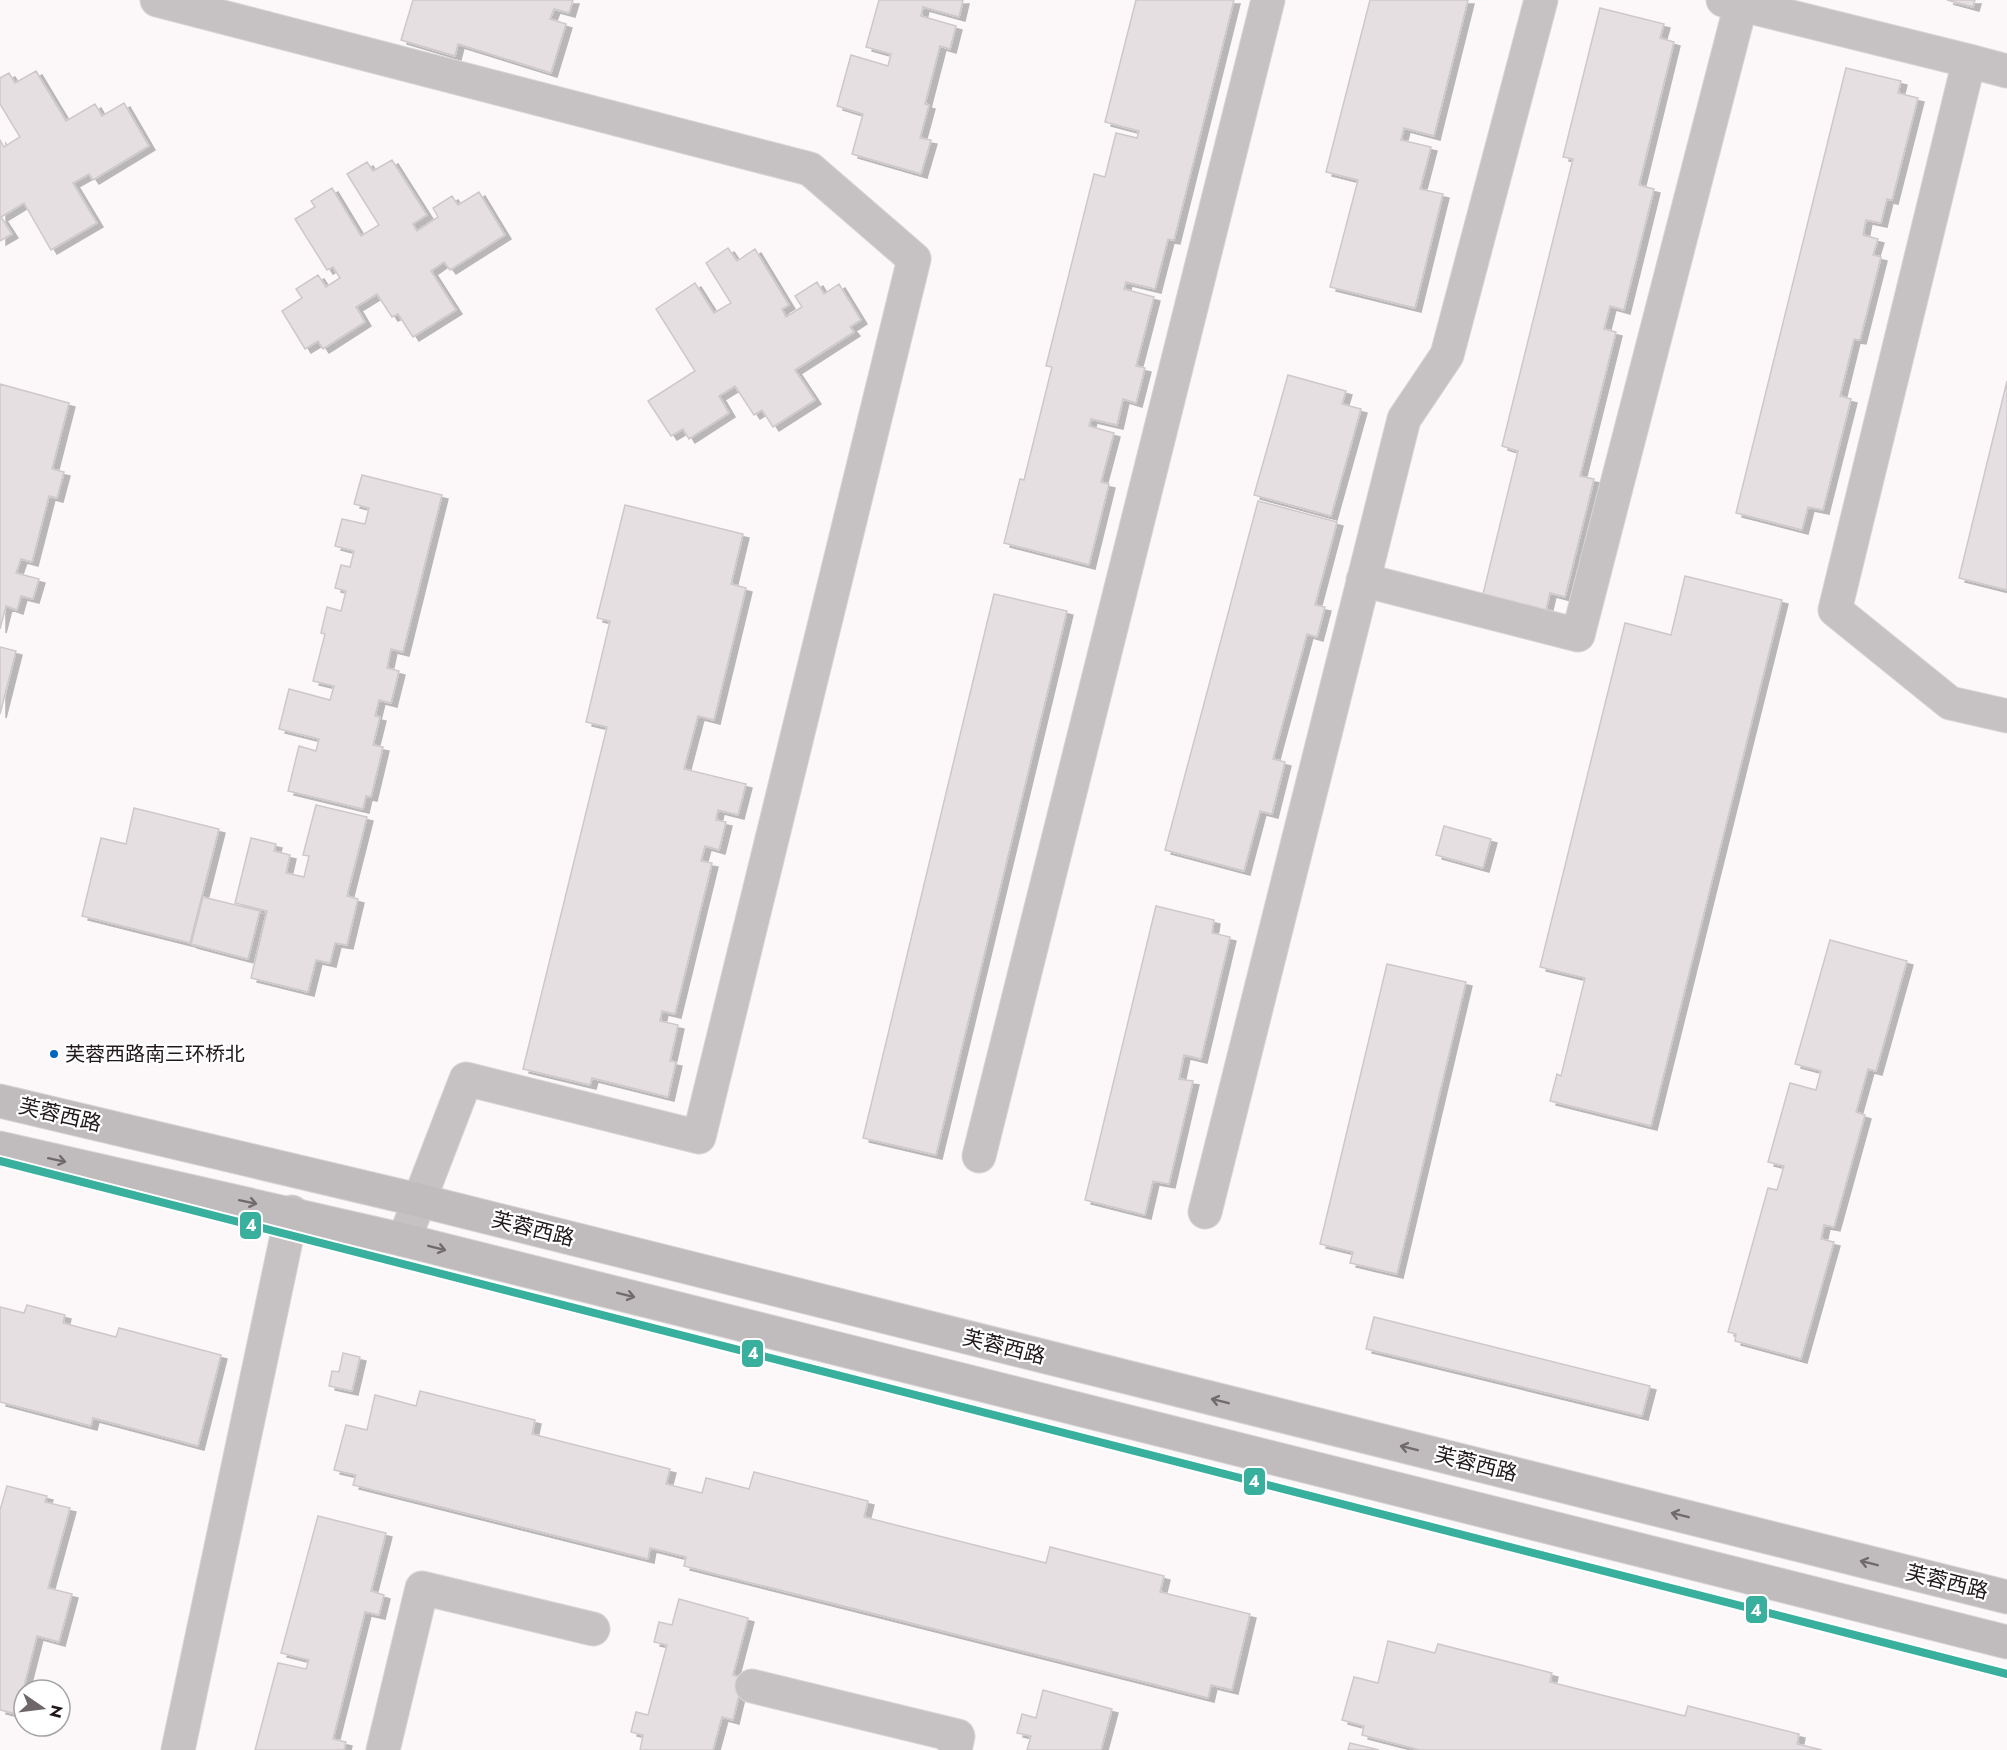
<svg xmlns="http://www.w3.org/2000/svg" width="2007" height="1750" font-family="Jost,'Noto Sans SC',sans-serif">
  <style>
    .building { fill: #e6dfe2; stroke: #cec8cb; stroke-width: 1.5; filter: url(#shadow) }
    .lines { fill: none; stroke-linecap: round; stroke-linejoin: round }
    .minor-casing { stroke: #d8d5d6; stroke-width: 35 }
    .major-casing { stroke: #d8d5d6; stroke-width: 35 }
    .minor { stroke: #c6c2c4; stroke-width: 33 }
    .major { stroke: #c0bbbd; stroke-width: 33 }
    .metro-1-casing { stroke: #fff; stroke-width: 12 }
    .metro-1 { stroke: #39b09e; stroke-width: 8 }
    .oneway { stroke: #706a6c }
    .bus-dot { fill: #0065bd; stroke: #fff; stroke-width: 2 }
    .labels { text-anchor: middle; stroke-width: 4.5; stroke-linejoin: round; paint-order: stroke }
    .bus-label { font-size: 20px; fill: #21181b; stroke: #fff; text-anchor: start }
    .street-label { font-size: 21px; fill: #21181b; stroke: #fff }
    .line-badge { stroke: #fff; stroke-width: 2 }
    .badge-label { font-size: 16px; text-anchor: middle; font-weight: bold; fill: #fff }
  </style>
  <defs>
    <filter id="shadow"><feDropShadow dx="6" dy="4" stdDeviation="0" flood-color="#0004"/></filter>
  </defs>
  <rect width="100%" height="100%" fill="#fcf8fa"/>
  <path class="building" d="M413,0H573L569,13L554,9L550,19L566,24L551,73L458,44L455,56L401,40Z
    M879,0H963L959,17L923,7L921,16L956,26L950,49L940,46L925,104L929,105L920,138L931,140L921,174L852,154L863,114L837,106L851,55L888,66L891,54L866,47Z
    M1136,0H1234L1174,240L1168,239L1155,289L1126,282L1124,289L1154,297L1136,366L1145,368L1136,403L1123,399L1117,425L1091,419L1089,426L1114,433L1101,482L1109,484L1089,565L1004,543L1020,479L1024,480L1052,367L1046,366L1094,174L1105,177L1116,133L1137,138L1139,131L1105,122Z
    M1370,0H1468L1434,136L1404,128L1401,140L1431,147L1420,189L1443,194L1415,308L1330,287L1358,180L1326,172Z
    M1947,0H1975L1973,7Z
    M1600,8L1664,24L1660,38L1674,42L1639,185L1654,189L1624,310L1610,306L1604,329L1616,332L1580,476L1594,479L1565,597L1550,593L1546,610L1483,594L1518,451L1502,446L1573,159L1563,157Z
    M1846,68L1901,81L1898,93L1918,98L1892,200L1887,199L1881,223L1866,220L1863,235L1878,239L1873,255L1881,257L1860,340L1854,339L1840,396L1851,399L1823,510L1808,507L1802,530L1736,513Z
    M36,71L66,121L95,104L102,116L124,103L149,146L93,180L89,174L73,183L97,223L51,250L24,203L1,217L12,234L0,241V140L4,147L20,137L0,104V78L9,73L15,83Z
    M392,160L427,215L413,224L417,231L438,217L433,208L452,196L458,205L479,192L505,235L450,270L444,262L431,271L456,310L413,337L398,314L392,317L377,294L356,307L365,322L323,349L318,341L305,349L282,311L302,298L296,289L318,275L326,287L340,278L333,267L327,270L295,219L315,207L311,201L332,188L361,236L379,225L347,174L367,162L373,171Z
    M728,248L737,261L755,249L789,305L782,309L786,317L802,307L795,296L817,282L824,294L839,284L861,320L850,327L854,332L795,370L815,400L773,427L762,410L754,415L735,386L719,396L729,413L689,439L683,429L671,436L648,401L695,371L656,309L695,283L714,313L731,303L706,263Z
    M1288,375L1346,391L1342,404L1361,409L1331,516L1254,495Z
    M2007,381V590L1959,578Z
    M0,384L69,403L52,469L64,472L57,498L49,496L32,562L21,559L16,573L39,579L33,599L21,596L17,610L6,606L0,629Z
    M362,475L442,495L403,652L391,649L387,668L399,671L391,703L379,700L375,716L380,717L373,745L383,747L371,797L366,796L363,809L288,791L299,746L316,751L319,739L279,729L289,689L330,700L334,686L313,681L325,634L321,633L327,607L341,611L346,591L335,588L341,565L350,567L354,551L335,546L342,519L365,524L369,508L354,504Z
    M1258,501L1337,522L1315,605L1325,607L1317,637L1307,634L1273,759L1285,762L1272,814L1260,811L1244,871L1165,850Z
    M625,505L743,534L731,584L746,588L714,720L698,716L684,769L746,784L738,815L718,810L716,820L726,822L719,850L705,846L701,861L712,863L675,1014L662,1011L660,1021L678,1025L670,1061L676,1062L668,1097L592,1078L590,1085L523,1069L607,727L586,722L610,621L597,618Z
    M1685,576L1782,600L1651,1126L1550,1101L1557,1074L1561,1076L1585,978L1540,967L1625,623L1671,635Z
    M994,594L1067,611L936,1155L863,1138Z
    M0,647L16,651L0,714Z
    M316,805L367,817L347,896L358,899L347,945L335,943L330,963L316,960L308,992L251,978L267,911L235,903L251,838L276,844L274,851L290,855L286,873L304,877L309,856L303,855Z
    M134,808L219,829L190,943L82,916L101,838L126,844Z
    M1444,826L1491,839L1483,868L1436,855Z
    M203,897L260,911L248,959L191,944Z
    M1156,906L1214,920L1212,933L1230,937L1201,1059L1184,1055L1179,1079L1193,1081L1169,1184L1153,1181L1145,1215L1085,1200Z
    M1830,940L1907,961L1876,1071L1868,1069L1856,1112L1865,1115L1834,1227L1824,1225L1821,1239L1834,1242L1801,1359L1735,1341L1736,1334L1728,1332L1768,1188L1777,1190L1784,1166L1768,1162L1790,1083L1816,1090L1821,1071L1795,1064Z
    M1387,964L1466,982L1397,1274L1350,1263L1353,1252L1320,1244Z
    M27,1305L65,1315L63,1323L116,1337L119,1328L221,1355L198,1446L93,1418L91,1426L0,1402V1307L24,1313Z
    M1374,1317L1650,1386L1642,1416L1366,1349Z
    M343,1353L360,1357L352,1391L329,1386L332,1371L339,1372Z
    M420,1391L535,1420L532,1434L670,1469L666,1484L702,1493L706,1478L749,1489L754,1472L868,1501L864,1517L1046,1563L1050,1547L1164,1576L1160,1592L1250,1614L1232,1690L1211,1685L1208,1698L684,1566L686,1557L650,1548L648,1559L353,1485L356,1475L334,1470L346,1425L367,1430L375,1395L416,1406Z
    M7,1486L47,1496L45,1502L70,1508L48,1588L72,1594L59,1642L37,1636L17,1714L0,1710V1510Z
    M318,1516L386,1533L371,1591L384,1595L379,1615L365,1612L333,1739L346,1742L344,1750H255L278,1663L306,1669L309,1660L281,1653Z
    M679,1599L748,1618L733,1675L743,1678L733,1720L722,1717L713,1750H640L643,1735L631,1732L636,1712L648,1715L667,1645L654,1642L659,1622L672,1625Z
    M1388,1641L1435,1653L1438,1644L1552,1673L1550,1682L1685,1716L1688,1706L1799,1734L1797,1744L1822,1750H1420L1362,1735L1364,1726L1342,1720L1354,1677L1378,1683Z
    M1043,1690L1112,1709L1101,1750H1027L1031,1736L1017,1733L1022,1714L1036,1718Z
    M1350,1743L1379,1750H1348Z"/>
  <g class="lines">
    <g class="minor-casing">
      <path id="minor" d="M157,0L810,169L914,259L699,1137L466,1079L404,1240
        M1723,0L1969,61
        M2007,71L1969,61L1835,610L1950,703L2007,716
        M1363,580L1578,635L1742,0
        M979,1156L1268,0
        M1205,1212L1404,419L1447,355L1541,0
        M752,1686L958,1736L955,1750
        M178,1750L292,1212
        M383,1750L422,1588L593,1629"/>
    </g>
    <g class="major-casing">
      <path id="major" d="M0,1101L418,1200L2007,1597
        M0,1148L404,1240L2007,1642"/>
    </g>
    <use href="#minor" class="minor"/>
    <use href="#major" class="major"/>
    <g class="metro-1-casing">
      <path id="metro-1" d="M0,1161L2007,1674"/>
    </g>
    <use href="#metro-1" class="metro-1"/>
  </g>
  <defs><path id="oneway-shaft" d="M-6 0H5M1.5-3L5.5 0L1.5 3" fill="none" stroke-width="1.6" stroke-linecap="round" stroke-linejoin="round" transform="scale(1.5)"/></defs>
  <g class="oneway">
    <use href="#oneway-shaft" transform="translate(57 1160) rotate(12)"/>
    <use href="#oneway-shaft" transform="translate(248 1202) rotate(12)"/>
    <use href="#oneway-shaft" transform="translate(437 1248) rotate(14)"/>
    <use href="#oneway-shaft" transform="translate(626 1295) rotate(14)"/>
    <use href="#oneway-shaft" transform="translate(1220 1401) rotate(-166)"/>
    <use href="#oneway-shaft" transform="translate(1409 1448) rotate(-166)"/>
    <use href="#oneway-shaft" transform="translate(1680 1515) rotate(-166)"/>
    <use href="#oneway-shaft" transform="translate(1869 1563) rotate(-166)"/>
  </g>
  <circle class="bus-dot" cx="54" cy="1054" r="5"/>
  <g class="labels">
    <g class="bus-label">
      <text x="65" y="1061">芙蓉西路南三环桥北</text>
    </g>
    <g class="street-label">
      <text transform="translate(60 1115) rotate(13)" y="7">芙蓉西路</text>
      <text transform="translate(533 1229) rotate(14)" y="7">芙蓉西路</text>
      <text transform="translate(1004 1347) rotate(14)" y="7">芙蓉西路</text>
      <text transform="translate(1476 1464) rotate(14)" y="7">芙蓉西路</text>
      <text transform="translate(1947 1582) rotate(14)" y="7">芙蓉西路</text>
    </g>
  </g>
  <g class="line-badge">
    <rect x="239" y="1211" width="23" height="29" rx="6" fill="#39b09e"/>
    <rect x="741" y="1339" width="23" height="29" rx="6" fill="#39b09e"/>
    <rect x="1243" y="1467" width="23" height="29" rx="6" fill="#39b09e"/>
    <rect x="1745" y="1595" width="23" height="29" rx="6" fill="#39b09e"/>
  </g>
  <g class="badge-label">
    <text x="251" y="1231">4</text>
    <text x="753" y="1359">4</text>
    <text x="1254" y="1487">4</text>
    <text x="1756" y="1616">4</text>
  </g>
  <g transform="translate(42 1708) rotate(104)"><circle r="28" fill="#ffffff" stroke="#a6a3a4" stroke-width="1.5"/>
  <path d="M0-4.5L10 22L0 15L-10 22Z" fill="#6e6669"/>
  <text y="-9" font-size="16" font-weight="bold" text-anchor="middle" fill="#21181b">N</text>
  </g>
</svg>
